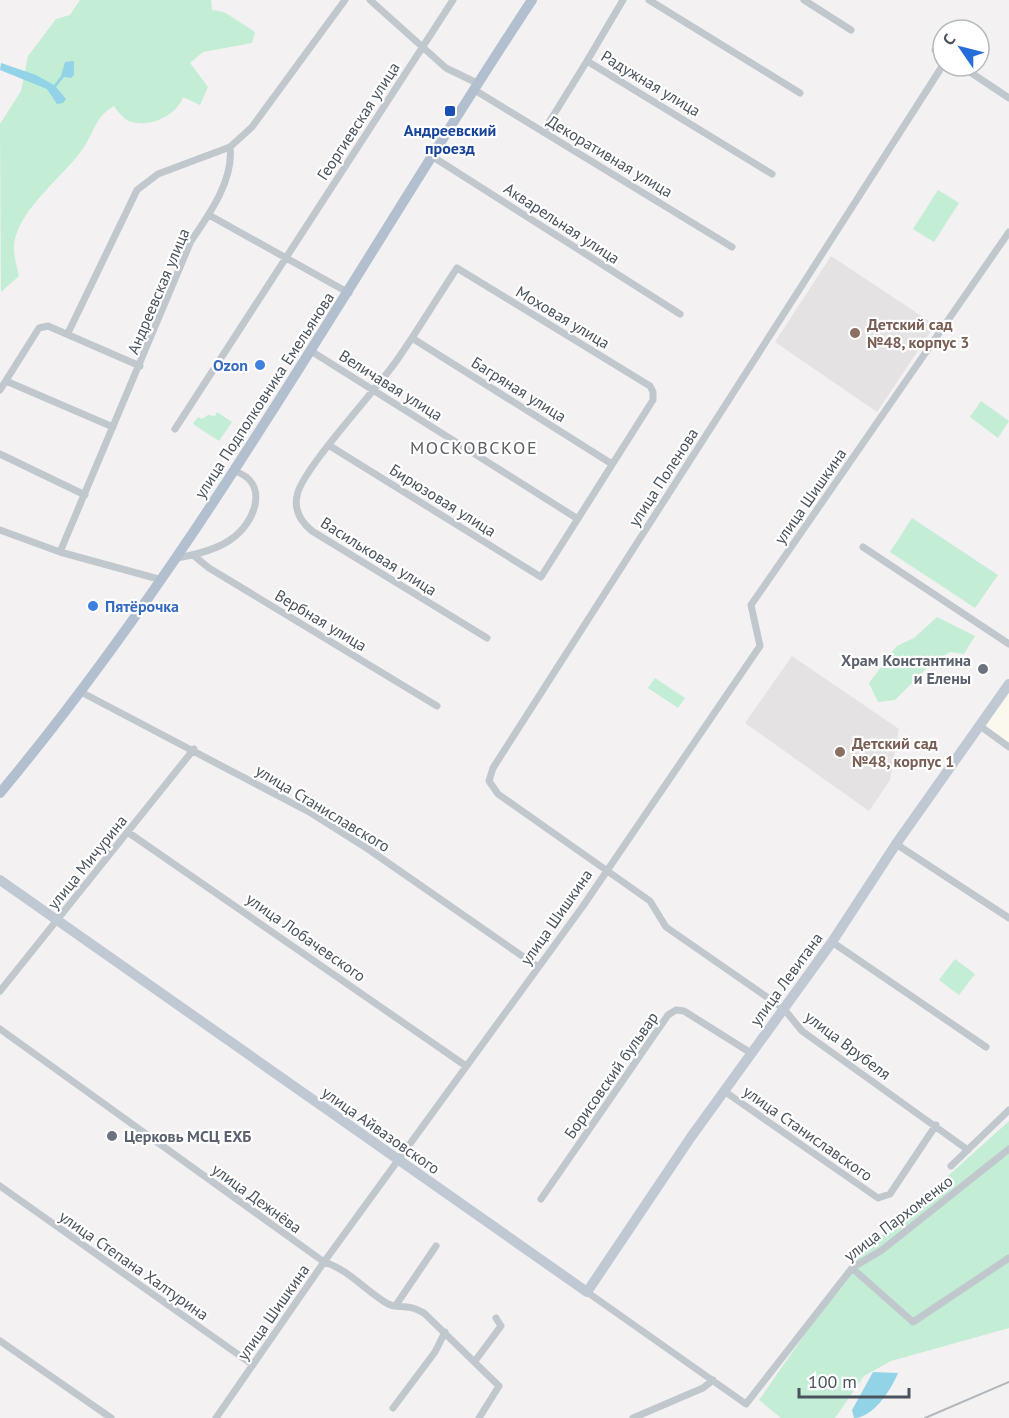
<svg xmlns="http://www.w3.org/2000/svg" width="1009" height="1418" font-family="'PT Sans',sans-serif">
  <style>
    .commercial { fill: #fbf8ed }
    .education { fill: #e4e2e2 }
    .green { fill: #c3edd5 }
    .water { fill: #93d3e7 }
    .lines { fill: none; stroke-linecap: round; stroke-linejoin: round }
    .street { stroke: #c0c8ce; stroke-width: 7 }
    .secondary { stroke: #c0c9d3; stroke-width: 10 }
    .primary { stroke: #b2bfce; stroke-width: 10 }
    .rail { stroke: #b3b6bb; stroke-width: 2 }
    .transit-dot { fill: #1a4fb4; stroke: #fff; stroke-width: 2 }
    .education-dot { fill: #8d6e63; stroke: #fff; stroke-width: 2 }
    .shop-dot { fill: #3f7fe0; stroke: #fff; stroke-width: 2 }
    .worship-dot { fill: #6b7280; stroke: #fff; stroke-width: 2 }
    .labels { text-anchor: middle; stroke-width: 4.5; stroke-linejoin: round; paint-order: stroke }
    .street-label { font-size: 16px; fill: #4a535d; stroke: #fff }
    .transit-label { font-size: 16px; font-weight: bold; fill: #164399; stroke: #fff }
    .education-label { font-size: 16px; font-weight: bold; fill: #785e54; stroke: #fff; text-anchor: start }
    .shop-label { font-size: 16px; font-weight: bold; fill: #366cbe; stroke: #fff; text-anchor: end }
    .worship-label { font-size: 16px; font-weight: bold; fill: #5b616d; stroke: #fff; text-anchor: end }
    .neighbourhood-label { font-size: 18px; letter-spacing: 1.5px; fill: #5e6165; stroke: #fff }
  </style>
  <rect width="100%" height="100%" fill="#f3f1f1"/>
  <path class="commercial" d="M1009,691V743L985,726Z"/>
  <path class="education" d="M831,256L935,325L877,412L775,342Z
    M792,656L899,729L890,780L869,811L745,723Z"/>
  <path class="green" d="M80,0H211L212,10L224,12L255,32L252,43L203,52L190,63L208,87L200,105L183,97C177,116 146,130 127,120C122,117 117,110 114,106C95,116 94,134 82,150C63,177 13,214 14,249C14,257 17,268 19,276L1,292L0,124L21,91L28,56L56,19L70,15Z
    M938,190L959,203L934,242L913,229Z
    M981,401L1009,421L998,438L970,417Z
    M217,412L232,422L219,441L193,424L198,417L202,419L208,415L215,416Z
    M912,518L998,575L975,608L890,552Z
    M937,617L975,636L964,654L950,652L931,664L895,700L878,702L869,683L897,646L914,638Z
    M655,678L685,698L678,708L648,688Z
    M955,959L975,974L959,995L939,980Z
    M1009,1121V1328L891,1361L864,1376L835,1418H781L759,1400L861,1254Z"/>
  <path class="water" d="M74,61V75L71,78L64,77L56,87L66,99L63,103L57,104L47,89L0,70L1,63L36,75L54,85L61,76L65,62Z
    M873,1372L898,1373C891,1390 873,1418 854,1418L852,1410Z"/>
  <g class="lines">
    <path class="street" d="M370,0L446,68L477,83
      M649,0L800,93
      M804,0L851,30
      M935,50L943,54
      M587,61L623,0
      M943,65L493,768L489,781L498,794L650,901L666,927L784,1009L802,1031L968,1150
      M961,66L1009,98
      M473,89L732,247
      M543,132L587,61L772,174
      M430,155L680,314
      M209,215L349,293
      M68,333L137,190L158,174L230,147
      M412,338L612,464
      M311,351L578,519
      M6,381L113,427
      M0,390L39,328L48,326L140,366
      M175,429L453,0
      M330,446L541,577L653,400V392L650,386L457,268C437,298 418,330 397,360C379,387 300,471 297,496C294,510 301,522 312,531L487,638
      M0,454L85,495
      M0,530L60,552L162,580
      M863,547L1009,644
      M60,552L191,241C209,215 234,180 230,147L252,127L345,0
      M193,555L209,568L437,706
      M177,558C194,555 217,549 230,540C255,524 271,482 234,471
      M81,692L311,813L368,849L538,967
      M980,726L1009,747
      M129,833L466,1066
      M896,844L1009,918
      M832,942L986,1047
      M0,991L194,749
      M0,1029L324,1262C348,1269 367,1292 388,1304C398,1309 408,1303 424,1313L499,1386L479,1418
      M724,1091L878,1198L890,1194L936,1125
      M951,1166L1009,1110
      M0,1186L253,1365
      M541,1199L668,1015L676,1010L684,1011L751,1053
      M852,1268L913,1322L1009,1258
      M587,1292L746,1404L852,1268L882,1250L1009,1149
      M396,1305L436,1246
      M0,1341L111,1418
      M475,1361L501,1326L496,1318
      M393,1408L435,1352L445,1332
      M216,1418L324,1262L583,906L760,646L751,605L1009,232
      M633,1418L703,1388L713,1380"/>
    <path class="secondary" d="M0,880L587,1292L691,1137L832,942L896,844L1009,684"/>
    <path class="primary" d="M0,793C205,547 356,266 532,0"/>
    <path class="rail" d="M925,1418L1009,1382"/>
  </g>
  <rect class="transit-dot" x="444" y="105" width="12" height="12" rx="3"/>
  <g class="education-dot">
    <circle cx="855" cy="333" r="6"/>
    <circle cx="840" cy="752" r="6"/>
  </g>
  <g class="shop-dot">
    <circle cx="260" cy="365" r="6"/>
    <circle cx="93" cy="606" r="6"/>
  </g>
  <g class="worship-dot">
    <circle cx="983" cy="669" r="6"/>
    <circle cx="112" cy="1136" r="6"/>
  </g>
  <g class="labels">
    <g class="street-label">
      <text transform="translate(651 83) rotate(31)" y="6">Радужная улица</text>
      <text transform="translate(358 121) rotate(-57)" y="6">Георгиевская улица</text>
      <text transform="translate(610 156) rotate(31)" y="6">Декоративная улица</text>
      <text transform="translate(562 223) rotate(33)" y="6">Акварельная улица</text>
      <text transform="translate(158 291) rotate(-67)" y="6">Андреевская улица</text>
      <text transform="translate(563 317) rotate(31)" y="6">Моховая улица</text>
      <text transform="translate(391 385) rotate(32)" y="6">Величавая улица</text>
      <text transform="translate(519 389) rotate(32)" y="6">Багряная улица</text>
      <text transform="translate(264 395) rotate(-57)" y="6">улица Подполковника Емельянова</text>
      <text transform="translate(663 477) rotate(-57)" y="6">улица Поленова</text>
      <text transform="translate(810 496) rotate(-55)" y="6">улица Шишкина</text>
      <text transform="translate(443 500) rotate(32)" y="6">Бирюзовая улица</text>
      <text transform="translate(379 556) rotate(32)" y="6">Васильковая улица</text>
      <text transform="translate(321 620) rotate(31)" y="6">Вербная улица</text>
      <text transform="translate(323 808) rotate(31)" y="6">улица Станиславского</text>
      <text transform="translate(87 862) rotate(-51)" y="6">улица Мичурина</text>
      <text transform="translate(556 917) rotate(-55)" y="6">улица Шишкина</text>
      <text transform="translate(306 937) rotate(35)" y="6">улица Лобачевского</text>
      <text transform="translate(786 979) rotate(-54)" y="6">улица Левитана</text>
      <text transform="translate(848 1045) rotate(37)" y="6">улица Врубеля</text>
      <text transform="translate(611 1075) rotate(-55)" y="6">Борисовский бульвар</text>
      <text transform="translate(381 1130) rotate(35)" y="6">улица Айвазовского</text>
      <text transform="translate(808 1133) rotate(35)" y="6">улица Станиславского</text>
      <text transform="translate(257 1198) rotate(36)" y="6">улица Дежнёва</text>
      <text transform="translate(898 1218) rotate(-37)" y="6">улица Пархоменко</text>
      <text transform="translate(134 1265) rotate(35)" y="6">улица Степана Халтурина</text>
      <text transform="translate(273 1312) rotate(-55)" y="6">улица Шишкина</text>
    </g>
    <g class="transit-label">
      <text x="450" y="136">Андреевский<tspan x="450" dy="18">проезд</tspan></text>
    </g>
    <g class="education-label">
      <text x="867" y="330">Детский сад<tspan x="867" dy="18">№48, корпус 3</tspan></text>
      <text x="852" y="749">Детский сад<tspan x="852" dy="18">№48, корпус 1</tspan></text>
    </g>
    <g class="shop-label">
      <text x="248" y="371">Ozon</text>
      <text x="105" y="612" text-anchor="start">Пятёрочка</text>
    </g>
    <g class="worship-label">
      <text x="971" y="666">Храм Константина<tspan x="971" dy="18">и Елены</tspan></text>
      <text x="124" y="1142" text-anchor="start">Церковь МСЦ ЕХБ</text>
    </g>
    <g class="neighbourhood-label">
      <text x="474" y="454">МОСКОВСКОЕ</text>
    </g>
  </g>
  <g transform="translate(961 48) rotate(305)"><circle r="28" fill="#ffffff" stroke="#b7babe" stroke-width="1.5"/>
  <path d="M0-4.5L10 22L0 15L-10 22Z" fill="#256ed9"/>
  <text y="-9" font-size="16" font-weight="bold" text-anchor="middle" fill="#4a535d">С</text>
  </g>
  <path d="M799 1388v9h110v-9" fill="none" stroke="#4a535d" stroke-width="3"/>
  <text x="808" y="1388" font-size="18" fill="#4a535d" stroke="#ffffff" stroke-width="4.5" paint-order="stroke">100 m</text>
</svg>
